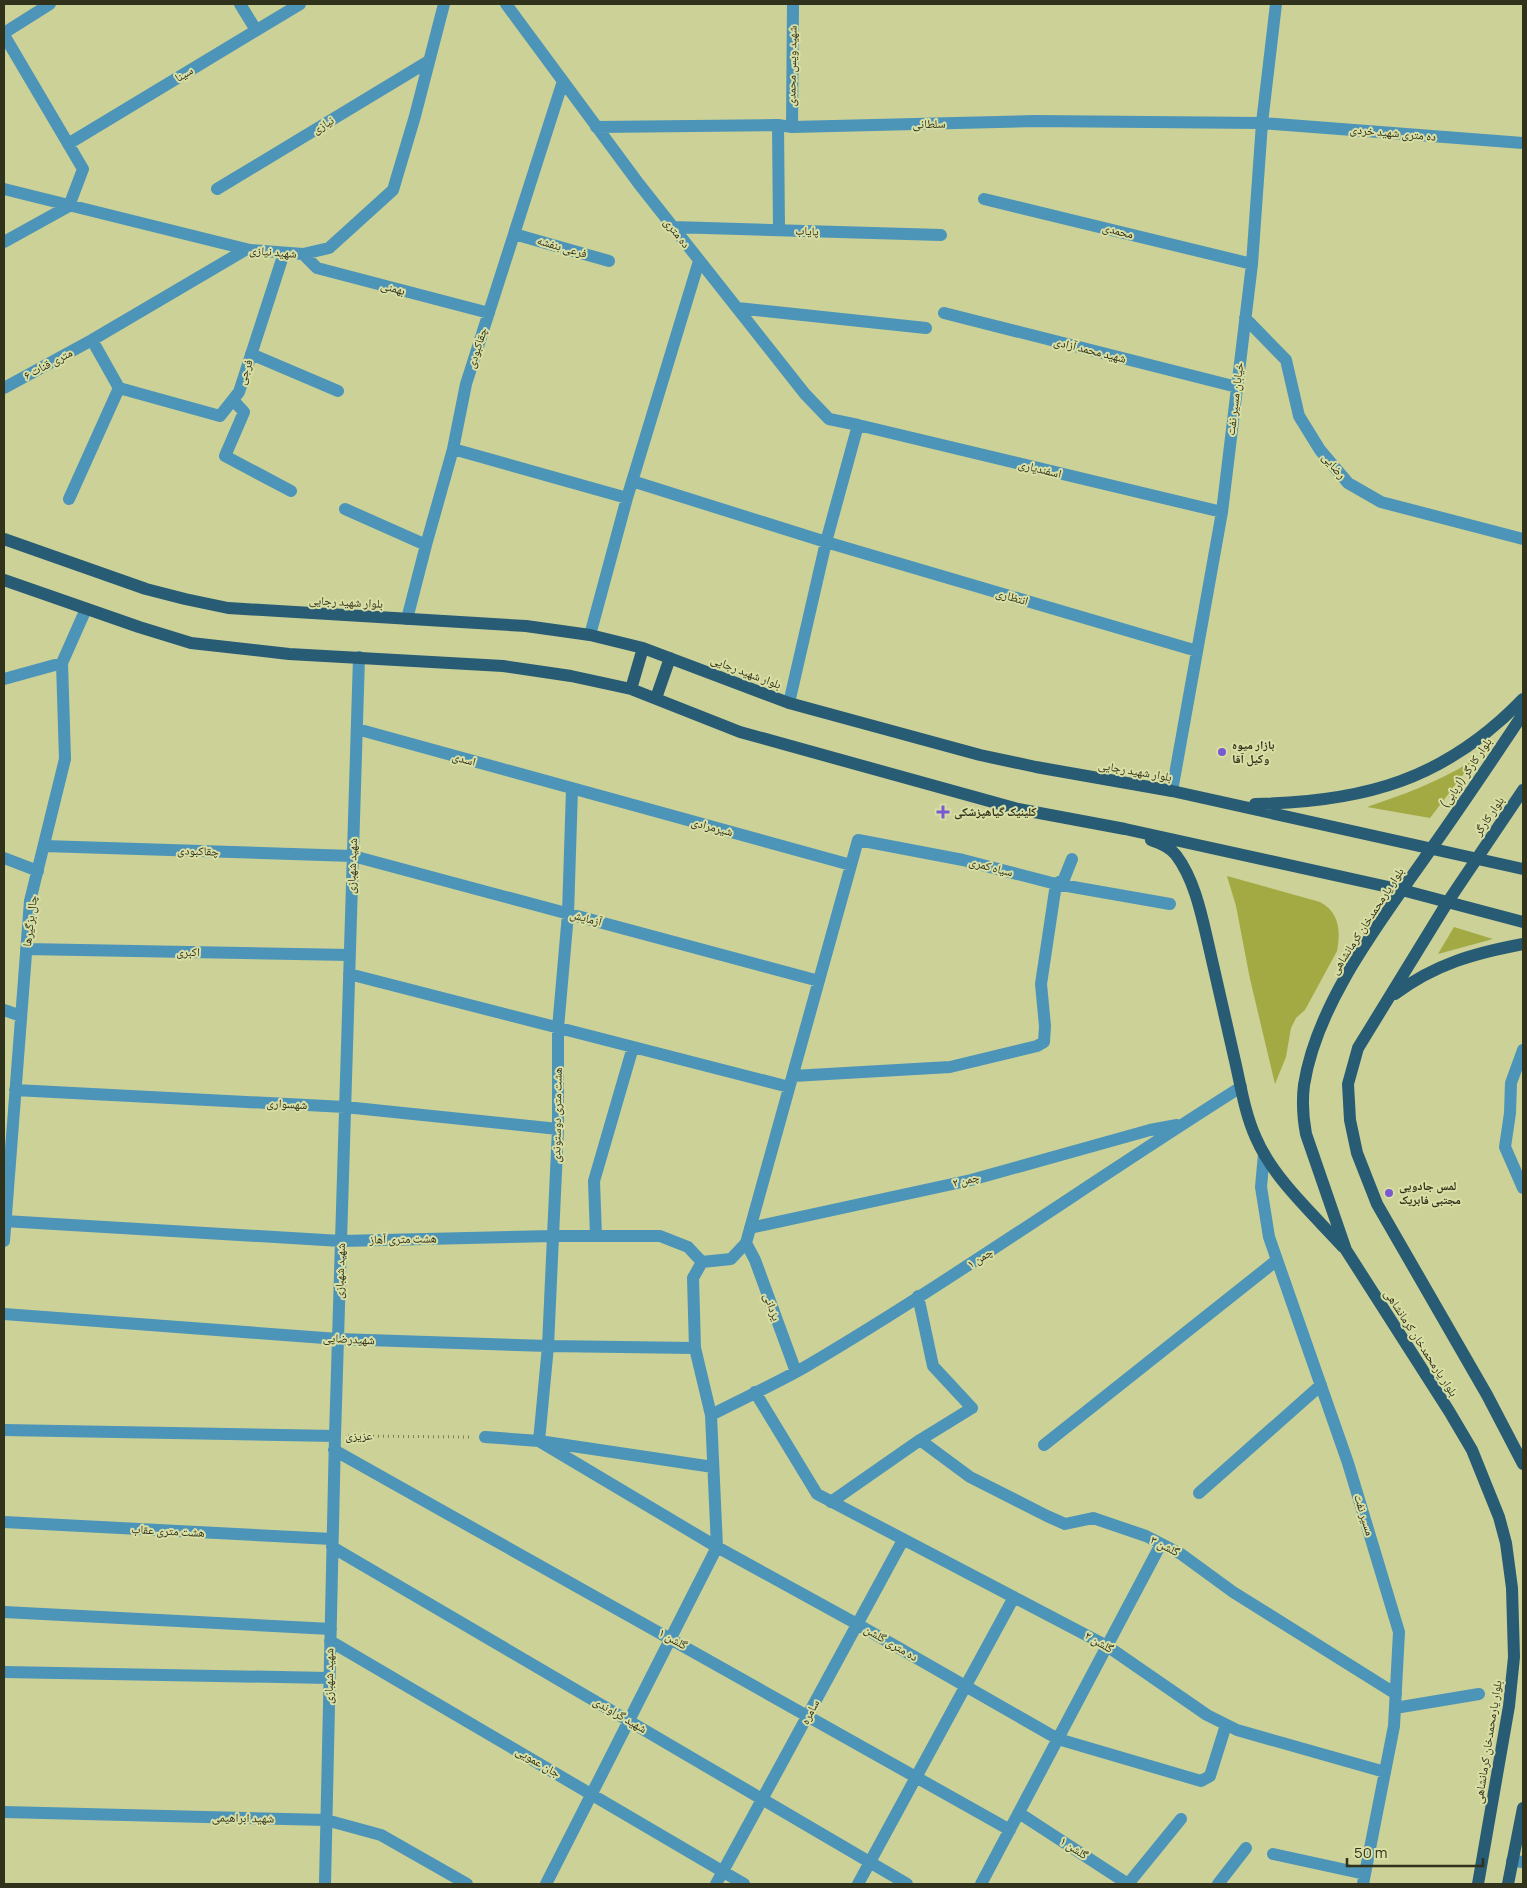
<svg xmlns="http://www.w3.org/2000/svg" width="1527" height="1888" font-family="Manrope,'Noto Naskh Arabic',sans-serif">
  <style>
    .green { fill: #a3aa44 }
    .lines { fill: none; stroke-linecap: round; stroke-linejoin: round }
    .path { stroke: #7b7f57; stroke-width: 3; stroke-dasharray: 1 4; stroke-linecap: butt }
    .minor { stroke: #4c94b8; stroke-width: 12 }
    .major { stroke: #285b74; stroke-width: 12 }
    .poi-dot { fill: #7a58d2; stroke: #d8dea4; stroke-width: 2 }
    .labels { text-anchor: middle; stroke-width: 4; stroke-linejoin: round; paint-order: stroke }
    .street-label { font-size: 12px; fill: #30321b; stroke: #d8dea4 }
    .poi-label { font-size: 12px; font-weight: bold; fill: #30321b; stroke: #d8dea4; text-anchor: start }
  </style>
  <rect width="100%" height="100%" fill="#cbd197"/>
  <path class="green" d="M1475,759L1430,818L1367,807C1405,794 1441,781 1475,759Z
    M1227,876L1320,902C1339,912 1341,931 1337,951L1305,1010L1296,1018L1291,1028L1286,1057L1275,1084L1250,979L1236,906Z
    M1454,927L1493,939L1438,954Z"/>
  <g class="lines">
    <path class="path" d="M348,1436L472,1437"/>
    <path class="minor" d="M240,4L256,30
      M506,4L639,184L805,394L829,419L858,425L826,542L789,703
      M4,33L50,4
      M4,35L83,169L69,206L4,242
      M778,125L779,230
      M596,127L778,125L792,127L1035,121L1262,123L1523,143
      M792,127L793,4
      M68,144L300,4
      M4,189L250,250L303,254L329,248L393,190L415,116L444,4
      M217,189L429,61
      M984,199L1252,264
      M673,227L941,235
      M514,234L609,261
      M303,254L317,268L489,313
      M737,308L926,328
      M944,313L1237,387
      M1245,318L1286,360L1299,416L1320,450L1348,483L1381,502L1523,539
      M251,354L338,391
      M4,388L92,340L245,250
      M119,388L220,416L239,392L284,253
      M233,400L244,412L225,456L291,491
      M858,425L1222,512
      M453,449L627,498
      M632,481L826,542L1197,651
      M69,499L119,388L92,340
      M345,509L426,545
      M407,619L426,545L453,449L466,384L563,81
      M590,635L627,498L699,261
      M4,679L62,663
      M357,729L851,865
      M572,789L568,914L558,1028V1129L553,1236L548,1346L539,1441L717,1547L857,1624L1058,1739L1201,1781L1210,1776L1226,1725
      M1172,791L1222,512L1252,264L1262,123L1276,4
      M44,846L353,856L819,981
      M4,858L38,871
      M26,949L350,955
      M349,974L789,1087
      M4,1010L21,1016
      M1523,1050L1511,1083L1510,1113L1505,1147L1523,1188
      M793,1076L950,1067L1037,1046L1044,1042L1045,1026L1041,984L1056,884L1170,904
      M15,1090L345,1107L558,1129
      M1264,1154L1261,1187L1269,1237L1348,1463L1399,1632L1394,1726L1363,1884
      M4,1221L341,1241L553,1236H660L688,1247L702,1262
      M750,1228L971,1180L1150,1130L1177,1125
      M596,1236L594,1181L633,1047
      M4,1241L30,901L65,759L62,663L86,609
      M746,1243L755,1260L796,1372
      M4,1314L338,1339L548,1346L695,1348
      M755,1392L817,1494L1107,1646L1207,1715L1237,1730L1385,1772
      M711,1415C742,1399 775,1384 805,1367C954,1279 1095,1179 1241,1087
      M4,1430L335,1436
      M485,1437L539,1441L713,1467
      M920,1440L970,1477L1047,1516L1065,1524L1093,1518L1146,1536L1181,1554L1233,1592L1396,1694
      M1044,1445L1277,1260
      M334,1450L1010,1830
      M1199,1493L1321,1385
      M831,1502L920,1440L972,1408L933,1366L918,1296
      M4,1522L332,1539
      M332,1547L907,1884
      M4,1612L331,1629
      M330,1641L744,1884
      M4,1672L329,1678
      M1395,1708L1479,1694
      M4,1812L326,1820L381,1835L467,1884
      M1019,1813L1128,1884
      M1273,1854L1365,1874
      M1512,1861L1523,1862
      M325,1884L335,1436L359,657
      M546,1884L717,1547L711,1415L695,1348L693,1278L702,1262L731,1259L746,1243L858,840L963,860L1056,884L1064,879L1072,859
      M716,1884L903,1540
      M858,1884L1014,1597
      M981,1884L1161,1544
      M1128,1884L1181,1819
      M1218,1884L1246,1848"/>
    <path class="major" d="M4,539L146,589L185,599L228,608L526,626L590,635L643,648L789,703L980,755L1036,767L1172,791L1523,869
      M4,580L139,627L191,643L289,654L503,666L571,676L631,689L740,732L1018,809L1125,829L1402,890L1523,922
      M631,689L643,648
      M656,698L670,658
      M1523,790L1447,903L1358,1048L1348,1084L1350,1120L1357,1153L1377,1204L1487,1395L1523,1464
      M1255,804C1364,802 1445,780 1523,699
      M1151,840C1160,843 1170,847 1176,855C1195,880 1202,917 1209,947C1218,985 1226,1023 1235,1061C1241,1087 1245,1114 1256,1138C1273,1178 1313,1214 1343,1247
      M1395,994C1435,964 1475,953 1523,944
      M1478,1884L1509,1706L1514,1657L1512,1588L1506,1543L1499,1517L1472,1450L1449,1411L1346,1250L1306,1134C1303,1118 1302,1101 1304,1085C1317,1001 1384,917 1431,849C1463,804 1493,759 1523,714
      M1508,1884L1523,1808"/>
  </g>
  <g class="poi-dot">
    <circle cx="1222" cy="752" r="5"/>
    <path d="M940.5 804.5h5v5h5v5h-5v5h-5v-5h-5v-5h5z"/>
    <circle cx="1389" cy="1193" r="5"/>
  </g>
  <g class="labels">
    <g class="street-label">
      <text transform="translate(792 66) rotate(-89)" y="4">شهید ویس محمدی</text>
      <text transform="translate(184 74) rotate(-31)" y="4">سینا</text>
      <text transform="translate(929 124) rotate(-1)" y="4">سلطانی</text>
      <text transform="translate(323 125) rotate(-31)" y="4">نیازی</text>
      <text transform="translate(1393 133) rotate(5)" y="4">ده متری شهید خردی</text>
      <text transform="translate(807 231) rotate(2)" y="4">پایاب</text>
      <text transform="translate(1118 231) rotate(14)" y="4">محمدی</text>
      <text transform="translate(677 233) rotate(52)" y="4">ده متری</text>
      <text transform="translate(562 247) rotate(16)" y="4">فرعی بنفشه</text>
      <text transform="translate(273 252) rotate(5)" y="4">شهید نیازی</text>
      <text transform="translate(393 288) rotate(15)" y="4">بهمنی</text>
      <text transform="translate(477 348) rotate(-72)" y="4">چقاکبودی</text>
      <text transform="translate(1090 350) rotate(14)" y="4">شهید محمد آزادی</text>
      <text transform="translate(48 364) rotate(-28)" y="4">۶ متری قنات</text>
      <text transform="translate(245 372) rotate(-72)" y="4">فرجی</text>
      <text transform="translate(1235 399) rotate(-83)" y="4">خیابان مسیر نفت</text>
      <text transform="translate(1334 466) rotate(50)" y="4">رضایی</text>
      <text transform="translate(1040 469) rotate(14)" y="4">اسفندیاری</text>
      <text transform="translate(1012 597) rotate(16)" y="4">انتظاری</text>
      <text transform="translate(346 602) rotate(3)" y="4">بلوار شهید رجایی</text>
      <text transform="translate(746 672) rotate(21)" y="4">بلوار شهید رجایی</text>
      <text transform="translate(464 759) rotate(15)" y="4">اسدی</text>
      <text transform="translate(1135 771) rotate(10)" y="4">بلوار شهید رجایی</text>
      <text transform="translate(1466 773) rotate(-56)" y="4">بلوار کارگر (اربابی)</text>
      <text transform="translate(1489 816) rotate(-56)" y="4">بلوار کارگر</text>
      <text transform="translate(712 827) rotate(15)" y="4">شیرمرادی</text>
      <text transform="translate(198 851) rotate(2)" y="4">چقاکبودی</text>
      <text transform="translate(352 866) rotate(-88)" y="4">شهید شهبازی</text>
      <text transform="translate(991 867) rotate(15)" y="4">سیاه کمری</text>
      <text transform="translate(586 918) rotate(15)" y="4">آزمایش</text>
      <text transform="translate(30 921) rotate(-83)" y="4">چال بزگیرها</text>
      <text transform="translate(1367 921) rotate(-57)" y="4">بلوار یارمحمدخان کرمانشاهی</text>
      <text transform="translate(188 952) rotate(1)" y="4">اکبری</text>
      <text transform="translate(287 1104) rotate(3)" y="4">شهسواری</text>
      <text transform="translate(557 1115) rotate(-89)" y="4">هشت متری دوستوندی</text>
      <text transform="translate(966 1180) rotate(-14)" y="4">چمن ۲</text>
      <text transform="translate(403 1239) rotate(-1)" y="4">هشت متری آهاز</text>
      <text transform="translate(980 1258) rotate(-32)" y="4">چمن ۱</text>
      <text transform="translate(340 1271) rotate(-88)" y="4">شهید شهبازی</text>
      <text transform="translate(772 1307) rotate(70)" y="4">یزدانی</text>
      <text transform="translate(349 1339) rotate(3)" y="4">شهیدرضایی</text>
      <text transform="translate(1421 1343) rotate(57)" y="4">بلوار یارمحمدخان کرمانشاهی</text>
      <text x="359" y="1440">عزیزی</text>
      <text transform="translate(1364 1515) rotate(73)" y="4">مسیر نفت</text>
      <text transform="translate(168 1531) rotate(3)" y="4">هشت متری عقاب</text>
      <text transform="translate(1165 1546) rotate(27)" y="4">گلشن ۳</text>
      <text transform="translate(673 1639) rotate(29)" y="4">گلشن ۱</text>
      <text transform="translate(1099 1642) rotate(30)" y="4">گلشن ۲</text>
      <text transform="translate(891 1643) rotate(30)" y="4">ده متری گلشن</text>
      <text transform="translate(329 1676) rotate(-89)" y="4">شهید شهبازی</text>
      <text transform="translate(810 1712) rotate(-62)" y="4">سامره</text>
      <text transform="translate(620 1715) rotate(30)" y="4">شهید گراوندی</text>
      <text transform="translate(1488 1742) rotate(-81)" y="4">بلوار یارمحمدخان کرمانشاهی</text>
      <text transform="translate(538 1762) rotate(30)" y="4">جان عمویی</text>
      <text transform="translate(243 1818) rotate(1)" y="4">شهید ابراهیمی</text>
      <text transform="translate(1074 1848) rotate(33)" y="4">گلشن ۱</text>
    </g>
    <g class="poi-label">
      <text x="1232" y="749">بازار میوه<tspan x="1232" dy="14">وکیل آقا</tspan></text>
      <text x="954" y="816">کلینیک گیاهپزشکی</text>
      <text x="1399" y="1190">لمس جادویی<tspan x="1399" dy="14">مجتبی فابریک</tspan></text>
    </g>
  </g>
  <rect width="1527" height="1888" fill="none" stroke="#30321b" stroke-width="10"/>
  <path d="M1347 1858v8h136v-8" fill="none" stroke="#30321b" stroke-width="2.5"/>
  <text x="1354" y="1858" font-size="15" fill="#30321b" stroke="#d8dea4" stroke-width="4" paint-order="stroke">50 m</text>
</svg>
